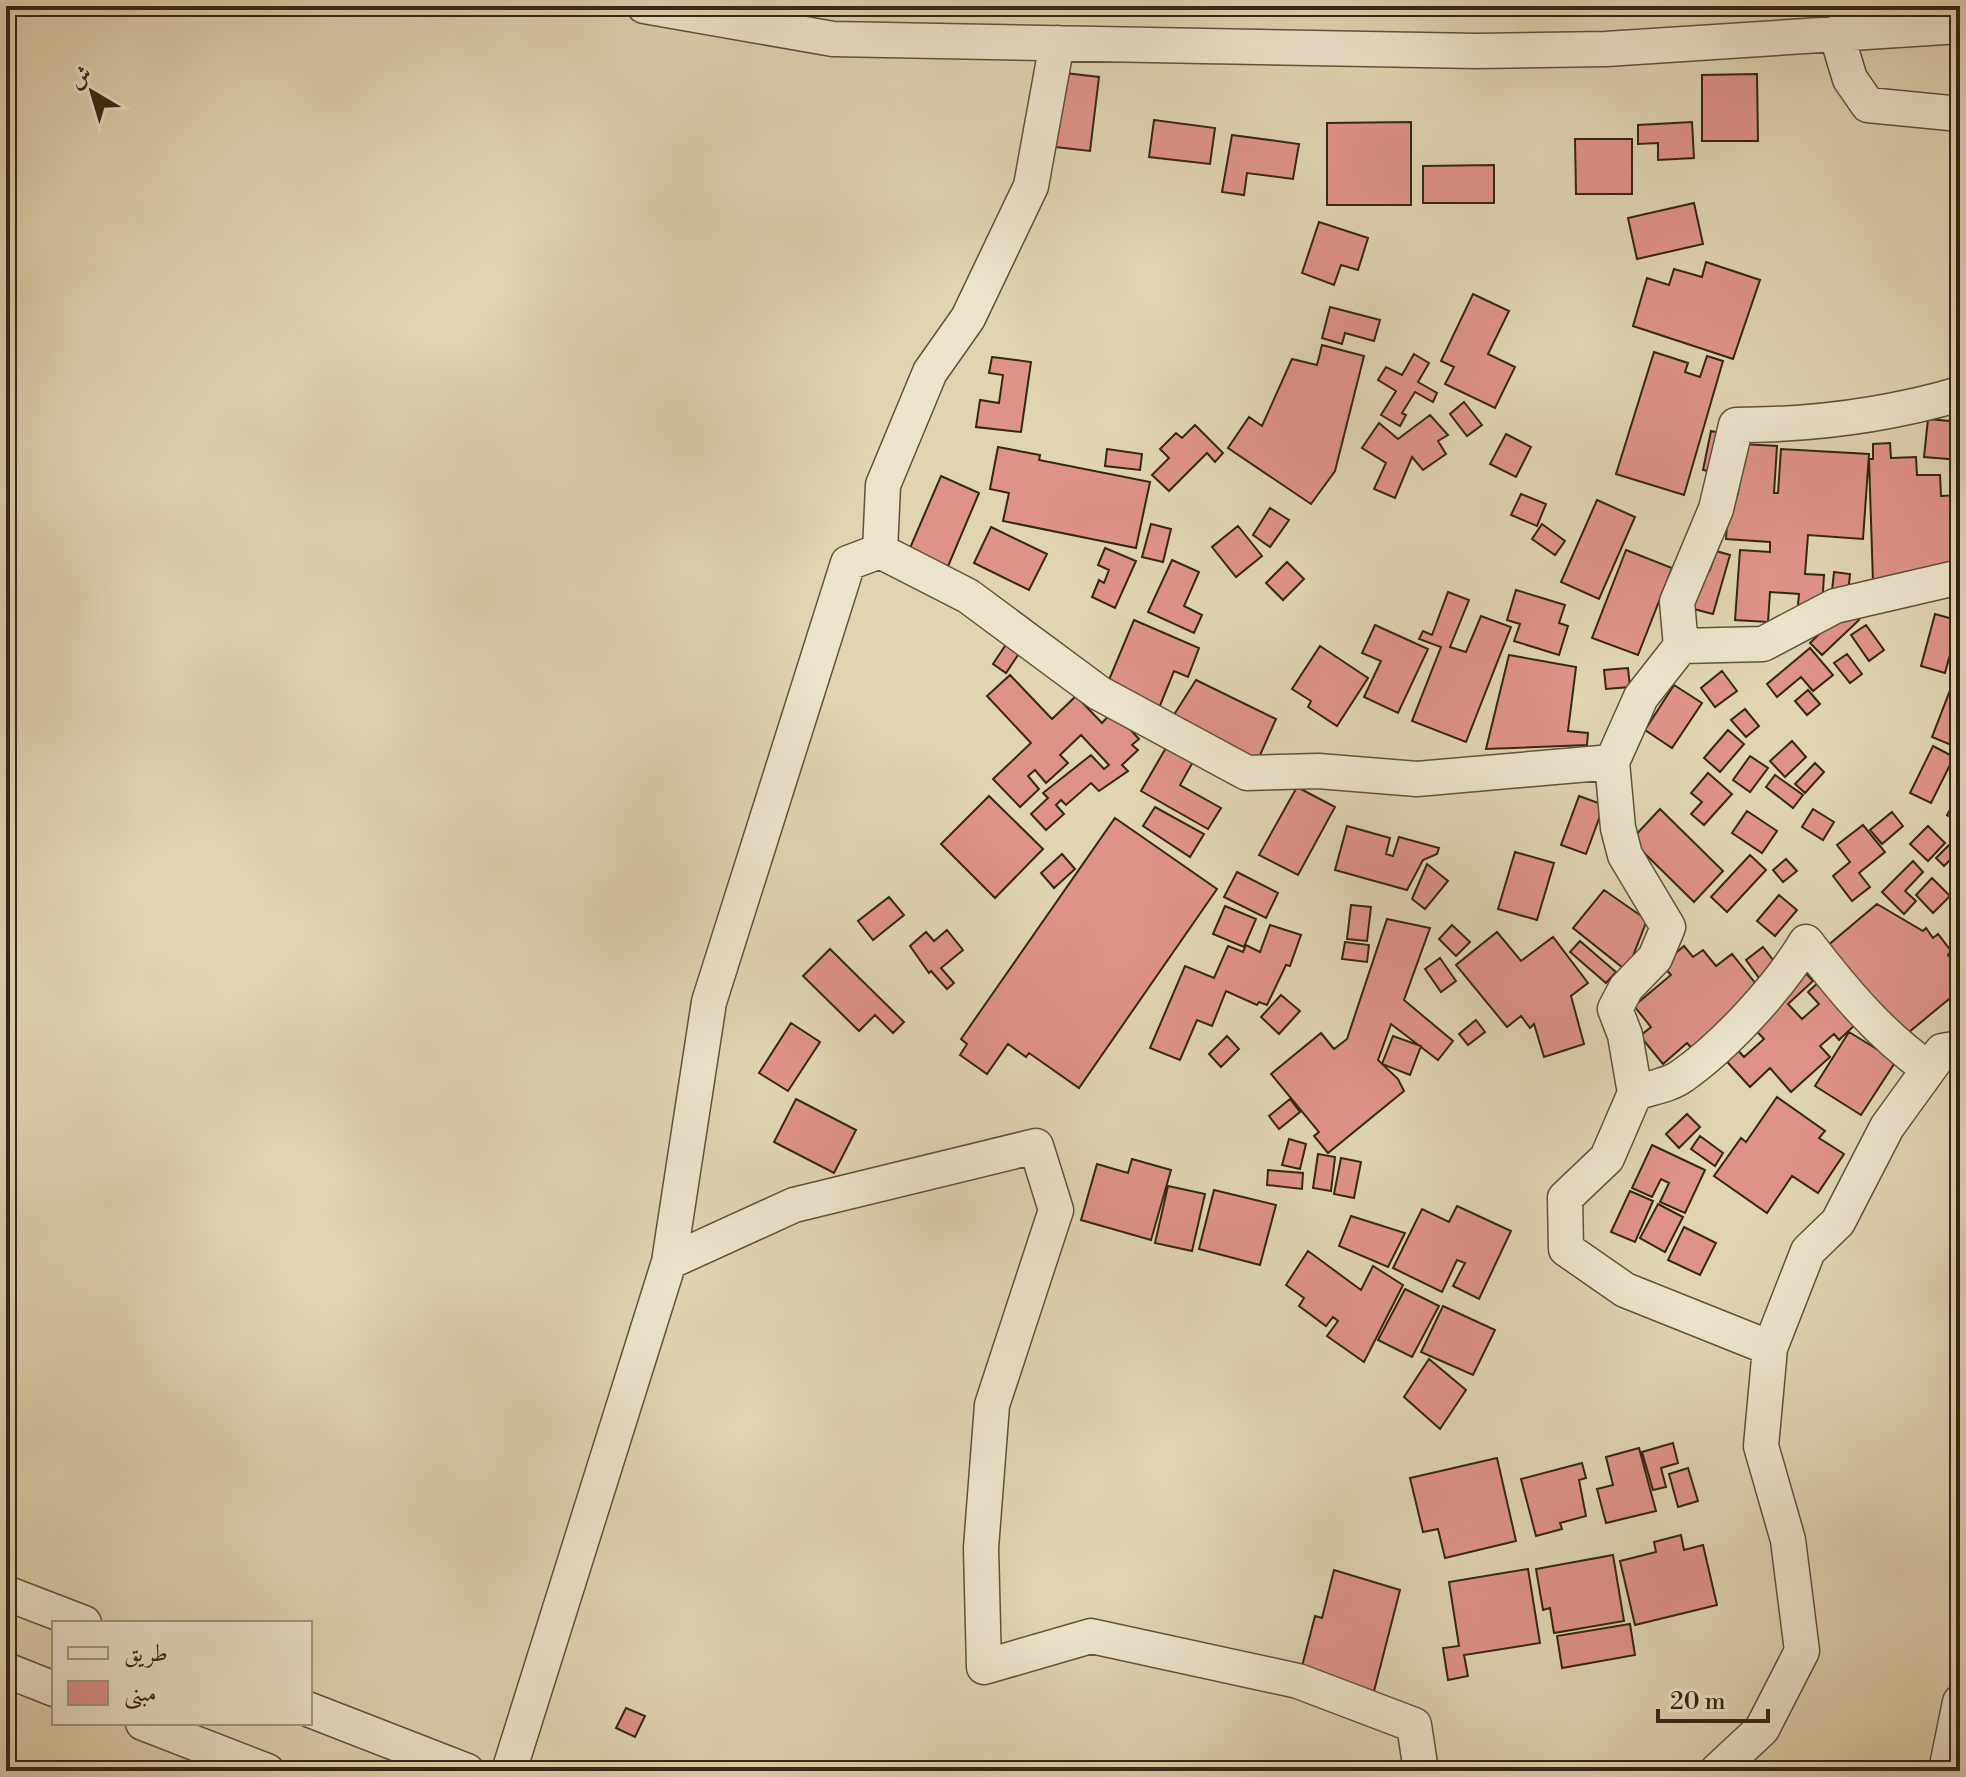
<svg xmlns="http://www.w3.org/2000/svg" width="1966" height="1777" font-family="'Libre Bodoni',Amiri,serif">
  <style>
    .building { fill: #df928a; stroke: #342716; stroke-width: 2 }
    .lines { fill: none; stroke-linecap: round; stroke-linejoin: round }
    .minor-casing { stroke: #5f523d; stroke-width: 37 }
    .minor { stroke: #ebe3cc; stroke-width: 34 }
  </style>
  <rect width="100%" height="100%" fill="#e0d4b1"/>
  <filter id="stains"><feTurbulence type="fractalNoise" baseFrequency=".0025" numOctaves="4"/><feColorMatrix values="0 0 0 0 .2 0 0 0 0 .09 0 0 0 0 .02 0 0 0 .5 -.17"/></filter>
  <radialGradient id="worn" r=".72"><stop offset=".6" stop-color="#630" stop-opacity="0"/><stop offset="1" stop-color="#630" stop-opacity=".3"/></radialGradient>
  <path class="building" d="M1056,72L1099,77L1090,151L1047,146Z
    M1757,74L1758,141H1702V75Z
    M1154,120L1215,128L1210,164L1149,157Z
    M1411,122V205H1327V123Z
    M1692,122L1694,158L1658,160V143L1638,144V125Z
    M1232,135L1299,144L1293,179L1247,173L1244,195L1222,192Z
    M1575,139H1632V194H1576Z
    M1494,165V203H1423V166Z
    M1694,203L1703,244L1637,259L1628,218Z
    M1319,222L1368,238L1358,270L1341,265L1334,285L1302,273Z
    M1706,262L1760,280L1733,359L1633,326L1647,278L1669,285L1674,269L1702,277Z
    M1473,294L1509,311L1488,354L1515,367L1495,408L1445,384L1454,367L1441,361Z
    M1330,307L1380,320L1374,341L1345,333L1342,344L1322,338Z
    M1322,345L1364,356L1335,471L1311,504L1228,448L1249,417L1262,426L1292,359L1317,365Z
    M1654,352L1688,363L1685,372L1700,377L1707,356L1723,361L1684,495L1616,474Z
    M1414,354L1429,363L1418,382L1437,393L1433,402L1415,392L1402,413L1406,415L1400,426L1381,415L1396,391L1378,380L1386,367L1402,375Z
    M992,357L1031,362L1021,432L976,427L980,400L999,403L1003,375L989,373Z
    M1464,402L1482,425L1467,436L1450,414Z
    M1430,415L1448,435L1438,441L1446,454L1423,470L1412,457L1395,498L1374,489L1386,463L1362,448L1379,423L1398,439Z
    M1928,419L1960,422V460L1924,457Z
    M1195,425L1223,453L1215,462L1207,453L1169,491L1152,475L1169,458L1160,449L1176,433L1182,438Z
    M1711,431L1725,434L1717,473L1703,470Z
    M1506,434L1531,447L1516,477L1490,464Z
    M1890,443L1891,458L1916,457L1917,475H1940L1941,496L1960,495V570L1873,582L1869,459H1873V444Z
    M1741,444L1777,446L1774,493H1778L1781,449L1869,454L1863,539L1808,535L1805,574L1824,575L1822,607L1798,605L1799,594L1770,592L1768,622L1735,620L1740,550L1770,552V542L1726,539L1729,493L1738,494Z
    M998,447L1040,455L1039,460L1150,482L1136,548L1003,521L1009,493L990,489Z
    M1107,449L1142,454L1140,470L1105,466Z
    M1955,472H1960V512H1955Z
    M941,476L979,493L946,571L907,555Z
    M1521,494L1546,504L1537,526L1511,515Z
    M1597,500L1635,517L1599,599L1561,582Z
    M1270,508L1289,520L1270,547L1253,535Z
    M1151,524L1171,529L1163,562L1142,557Z
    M1542,524L1565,541L1555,555L1532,539Z
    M1238,526L1262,556L1236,577L1212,547Z
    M991,527L1047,554L1029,590L974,563Z
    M1105,548L1136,561L1115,608L1092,597L1099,580L1104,583L1109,570L1098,565Z
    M1626,550L1672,568L1638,655L1592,638Z
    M1716,551L1730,555L1713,614L1690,608L1701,568L1710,570Z
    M1172,560L1199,572L1184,606L1202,615L1194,633L1148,612Z
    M1287,562L1304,579L1283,600L1266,583Z
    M1834,572L1850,574L1848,593L1832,591Z
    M1516,590L1565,605L1559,623L1568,626L1559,655L1514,641L1520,624L1507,620Z
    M1448,592L1469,600L1450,647L1466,652L1481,616L1511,627L1466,742L1412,721L1441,647L1419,639L1423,631L1432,635Z
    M1847,607L1859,620L1822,655L1810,643Z
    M1935,614L1960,621V642L1954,640L1945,673L1921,666Z
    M1134,620L1199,648L1188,677L1174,671L1159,708L1103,694Z
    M1375,625L1428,649L1398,713L1364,697L1381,661L1362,653Z
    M1866,625L1884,650L1869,661L1851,635Z
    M1007,643L1020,652L1006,673L993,664Z
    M1320,646L1368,678L1337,726L1308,707L1311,701L1292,689Z
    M1810,648L1833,675L1813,691L1801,677L1777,697L1767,684Z
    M1847,654L1862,674L1850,683L1834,663Z
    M1509,655L1576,667L1568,731L1588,733L1587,745L1486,749Z
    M1628,668L1630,687L1606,689L1604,670Z
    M1722,671L1737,691L1715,707L1701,688Z
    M1010,675L1052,719L1076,696L1102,723L1113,711L1139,739L1132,745L1138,750L1122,765L1128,771L1099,791L1091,783L1066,805L1061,800L1056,805L1064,814L1046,830L1031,814L1048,798L1043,793L1091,755L1104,769L1109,765L1081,735L1060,755L1068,763L1046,783L1035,770L1028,776L1039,789L1020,807L993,779L1031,743L987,696Z
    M1956,675L1960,677V737L1956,747L1932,737Z
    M1196,680L1276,719L1257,762L1170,721Z
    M1674,685L1702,703L1672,748L1645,730Z
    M1808,690L1820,704L1807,715L1795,701Z
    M1745,709L1759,726L1746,737L1731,720Z
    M1728,730L1744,744L1720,772L1704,758Z
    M1792,741L1806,757L1785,777L1770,761Z
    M1167,746L1194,760L1180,785L1221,808L1208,829L1141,791Z
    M1933,746L1954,757L1931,803L1910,793Z
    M1750,756L1768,768L1750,792L1733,780Z
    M1815,763L1824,772L1805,793L1795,784Z
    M1708,773L1732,794L1704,825L1691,814L1702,802L1691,793Z
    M1775,775L1803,795L1793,808L1766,787Z
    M1297,787L1335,807L1298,875L1259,855Z
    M1960,792V822L1947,815Z
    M989,796L1043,849L995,898L941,844Z
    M1579,796L1604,805L1586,854L1561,845Z
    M1155,807L1204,834L1190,857L1143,826Z
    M1660,809L1723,871L1694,902L1631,840Z
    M1813,809L1834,822L1823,840L1802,827Z
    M1747,811L1777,831L1762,853L1732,833Z
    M1892,812L1903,826L1882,844L1870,830Z
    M1115,818L1217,889L1079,1088L1029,1053L1026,1057L1008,1044L987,1074L960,1055L967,1044L961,1039Z
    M1863,825L1885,852L1859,873L1870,887L1852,901L1833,876L1850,862L1837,845Z
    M1347,826L1390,838L1386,854L1393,856L1399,837L1439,848L1437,854L1423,860L1407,890L1335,870Z
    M1928,826L1945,843L1928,861L1910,844Z
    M1949,845L1957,853L1944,866L1936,858Z
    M1515,852L1554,863L1537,920L1498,909Z
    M1062,854L1075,869L1054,888L1041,873Z
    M1750,855L1766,870L1727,912L1711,897Z
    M1786,859L1797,871L1783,882L1773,870Z
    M1913,861L1923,872L1905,891L1916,901L1904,914L1882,892Z
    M1427,864L1448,881L1425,909L1412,899Z
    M1237,872L1278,893L1266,918L1224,897Z
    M1932,878L1950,896L1933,913L1916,895Z
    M1604,890L1647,920L1627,971L1573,928Z
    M1779,895L1797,910L1775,936L1757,921Z
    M889,897L904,915L873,940L858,921Z
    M1960,901V921L1950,914Z
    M1877,904L1923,931L1926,928L1933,938L1938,934L1951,951L1948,955L1956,965L1960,962V990L1897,1042L1826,947Z
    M1351,905L1371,907L1367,941L1347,939Z
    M1225,906L1256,919L1244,947L1213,934Z
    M1387,919L1430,928L1404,1000L1453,1041L1438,1060L1391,1024L1378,1060L1398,1079L1404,1091L1328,1153L1314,1136L1319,1132L1271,1074L1321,1033L1334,1049L1347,1039Z
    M1270,925L1301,935L1290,966L1286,965L1267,1005L1259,1002L1257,1005L1226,991L1212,1026L1197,1020L1180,1060L1150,1048L1185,966L1214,978L1228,946L1243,952L1246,945L1260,952Z
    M1452,925L1470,942L1456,956L1439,939Z
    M947,930L963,950L941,968L954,983L947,989L931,971L929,973L910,946L926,932L934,941Z
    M1497,932L1521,961L1553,937L1588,983L1571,996L1584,1044L1544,1057L1534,1024L1530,1028L1521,1016L1507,1027L1456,965Z
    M1580,941L1616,972L1606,983L1570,952Z
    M1345,942L1369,945L1367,962L1342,959Z
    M1684,946L1693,957L1703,950L1716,966L1732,954L1760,989L1720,1021L1724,1027L1694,1051L1687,1043L1663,1064L1640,1036L1651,1027L1634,1006L1671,975L1662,965Z
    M1763,947L1780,969L1762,982L1746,960Z
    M830,949L904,1022L893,1033L875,1015L859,1031L803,976Z
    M1440,958L1456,981L1441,992L1425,969Z
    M1803,970L1813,981L1788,1004L1802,1019L1819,1004L1808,992L1821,980L1859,1021L1839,1040L1834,1034L1820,1046L1830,1057L1791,1092L1770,1068L1750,1087L1720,1054L1732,1044L1744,1057L1764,1039L1747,1021Z
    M1281,995L1300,1011L1279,1034L1261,1017Z
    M1476,1020L1485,1032L1468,1045L1459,1034Z
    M791,1023L820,1042L788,1091L759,1073Z
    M1849,1032L1896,1061L1861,1115L1815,1086Z
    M1227,1036L1239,1049L1221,1067L1209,1054Z
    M1393,1036L1421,1046L1410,1075L1382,1064Z
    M1777,1097L1825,1131L1819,1138L1844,1154L1818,1193L1792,1176L1767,1213L1714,1176L1741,1138L1746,1142Z
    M796,1099L856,1130L834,1173L774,1142Z
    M1290,1099L1300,1112L1279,1129L1269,1116Z
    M1687,1114L1700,1127L1679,1148L1666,1134Z
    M1700,1136L1723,1153L1715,1166L1691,1149Z
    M1289,1139L1306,1144L1300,1169L1282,1165Z
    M1652,1145L1705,1170L1685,1213L1660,1202L1669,1183L1661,1179L1652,1197L1632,1188Z
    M1318,1154L1335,1157L1331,1191L1313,1188Z
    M1341,1158L1361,1162L1354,1198L1334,1194Z
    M1132,1159L1171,1170L1151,1240L1081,1220L1097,1164L1128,1173Z
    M1268,1170L1303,1173L1302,1189L1267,1185Z
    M1168,1186L1205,1194L1192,1251L1155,1243Z
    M1214,1190L1276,1205L1260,1265L1199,1249Z
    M1630,1191L1653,1201L1635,1242L1611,1232Z
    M1658,1204L1683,1217L1665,1252L1640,1238Z
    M1457,1206L1511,1231L1479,1299L1453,1286L1465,1263L1457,1260L1442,1292L1393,1268L1422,1209L1449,1222Z
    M1351,1216L1405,1233L1388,1267L1339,1246Z
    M1684,1227L1716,1243L1700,1275L1668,1260Z
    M1308,1251L1361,1290L1373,1266L1403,1285L1364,1362L1327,1336L1338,1321L1333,1317L1326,1326L1299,1306L1304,1298L1286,1285Z
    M1405,1289L1439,1306L1412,1357L1378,1340Z
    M1443,1306L1495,1330L1473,1375L1421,1352Z
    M1429,1359L1466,1390L1440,1429L1404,1397Z
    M1673,1443L1678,1463L1661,1468L1666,1487L1653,1490L1642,1452Z
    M1639,1448L1656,1511L1606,1523L1597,1489L1613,1485L1606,1457Z
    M1497,1458L1516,1541L1445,1558L1438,1529L1423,1532L1410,1478Z
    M1582,1463L1586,1478L1579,1480L1586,1516L1560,1523L1562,1529L1536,1536L1521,1479Z
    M1688,1468L1698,1501L1678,1507L1669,1474Z
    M1681,1535L1684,1550L1703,1545L1717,1605L1635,1625L1620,1561L1656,1552L1654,1542Z
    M1613,1555L1624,1621L1554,1633L1550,1608L1543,1610L1536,1569Z
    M1528,1569L1540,1643L1464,1655L1468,1676L1448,1680L1443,1648L1459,1646L1449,1582Z
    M1334,1570L1400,1590L1373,1695L1300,1674L1315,1616L1322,1618Z
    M1630,1624L1635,1655L1562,1668L1557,1636Z
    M626,1708L645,1716L635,1737L616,1728Z"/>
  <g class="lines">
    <g class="minor-casing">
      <path id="minor" d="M644,6L833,39L1477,51L1606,49L1960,26
        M1836,33L1850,79L1868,105L1960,114
        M1057,43L1031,186L968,318L930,372L883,485L880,551L968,596L1099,693L1247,773L1318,771L1417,779L1612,762L1618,828L1625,855L1668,927L1655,958L1626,988L1615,1009L1625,1035L1635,1093L1607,1158L1565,1198L1566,1249L1625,1290L1770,1348
        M1681,646L1677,602L1716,509L1736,425C1811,425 1888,415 1960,394
        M1612,762L1641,697L1681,646L1763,644L1835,606L1960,577
        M1635,1093C1650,1088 1670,1085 1682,1076C1726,1045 1779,987 1806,942C1843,990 1879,1034 1929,1069
        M669,1262L709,1002L848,563L880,551
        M6,1593L84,1623
        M6,1670L54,1689
        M310,1710L467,1771
        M143,1723L267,1771
        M509,1771L669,1262L794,1205L1036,1146L1056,1210L992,1405L981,1548L984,1667L1091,1636L1298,1681L1414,1725L1421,1771
        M1717,1771L1762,1729L1802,1651L1788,1540L1761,1446L1770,1348L1808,1251L1838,1222L1887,1127L1942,1051L1960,1048
        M1946,1771L1960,1702"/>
    </g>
    <use href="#minor" class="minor"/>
  </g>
  <rect width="1966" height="1777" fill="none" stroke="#e0d4b1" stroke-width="32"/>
  <rect x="8" y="8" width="1950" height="1761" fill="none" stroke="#342716" stroke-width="4"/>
  <rect x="16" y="16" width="1934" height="1745" fill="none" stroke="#342716" stroke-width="2"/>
  <rect x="52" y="1621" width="260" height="104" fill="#ebe3cc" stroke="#a29883" stroke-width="2"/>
  <rect x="68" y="1647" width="40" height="12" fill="#ebe3cc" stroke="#a29883" stroke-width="2"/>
  <text x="124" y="1661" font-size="24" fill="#342716">طريق</text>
  <rect x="68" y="1681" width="40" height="24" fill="#df928a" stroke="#a29883" stroke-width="2"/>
  <text x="124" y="1701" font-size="24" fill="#342716">مبنى</text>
  <g transform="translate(92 92) rotate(322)" stroke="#ebe3cc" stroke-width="6" paint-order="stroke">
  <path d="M0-6L14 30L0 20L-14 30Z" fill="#342716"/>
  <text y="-12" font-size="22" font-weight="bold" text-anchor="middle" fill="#342716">ش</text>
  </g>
  <path d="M1658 1709v12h110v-12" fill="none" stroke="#342716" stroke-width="4"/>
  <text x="1670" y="1709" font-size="24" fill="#342716" stroke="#ebe3cc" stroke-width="6" paint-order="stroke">20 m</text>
  <rect width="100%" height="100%" filter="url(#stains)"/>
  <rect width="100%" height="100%" fill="url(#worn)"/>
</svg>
